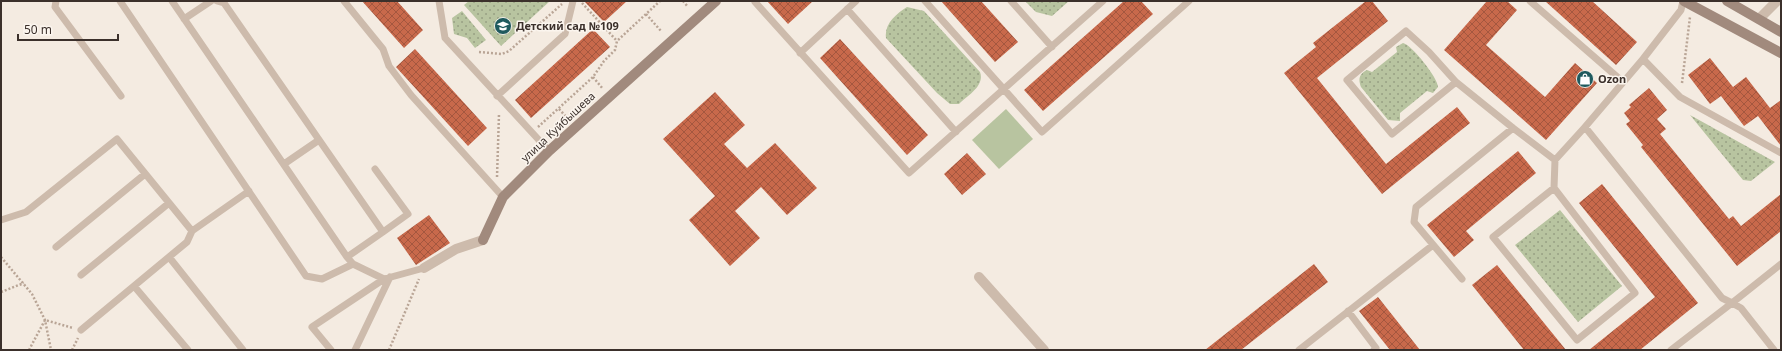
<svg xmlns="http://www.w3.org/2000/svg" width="1782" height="351" font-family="'Noto Sans',sans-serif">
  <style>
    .park { fill: url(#park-dots) }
    .pitch { fill: #b8c4a0 }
    .building { fill: url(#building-cross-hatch) }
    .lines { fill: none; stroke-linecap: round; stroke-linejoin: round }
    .path { stroke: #b9a596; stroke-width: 2.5; stroke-dasharray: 2 2; stroke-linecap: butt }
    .lane { stroke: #cdbbac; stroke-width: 7 }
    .street { stroke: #cdbbac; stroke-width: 10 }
    .secondary { stroke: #a18a7d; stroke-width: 10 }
    .labels { text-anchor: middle; stroke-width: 3; stroke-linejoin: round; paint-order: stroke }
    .poi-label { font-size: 11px; font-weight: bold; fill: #3b302b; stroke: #fbf5ee; text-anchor: start }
    .street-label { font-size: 11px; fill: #3b302b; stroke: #fbf5ee }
  </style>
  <defs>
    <pattern id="park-dots" width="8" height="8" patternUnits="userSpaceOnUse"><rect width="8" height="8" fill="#b8c4a0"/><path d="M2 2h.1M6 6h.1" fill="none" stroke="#97a083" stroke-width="1.8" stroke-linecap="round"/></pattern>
    <pattern id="building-cross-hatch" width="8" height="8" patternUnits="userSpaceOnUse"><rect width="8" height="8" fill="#c8694b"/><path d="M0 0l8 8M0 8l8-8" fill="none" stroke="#a4573f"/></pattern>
  </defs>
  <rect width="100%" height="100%" fill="#f4ebe1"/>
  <path class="park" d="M469,1H550L501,46L464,5Z
    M1025,1H1069L1052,16L1036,12Z
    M907,7L924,11L980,72C985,86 968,95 959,104H950L937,93L886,38C884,24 896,14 907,7Z
    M462,11L486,40L475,48L467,38L454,34L452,18Z
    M1403,43C1412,45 1438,78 1438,87L1433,93L1427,91L1400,113V121L1388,120L1361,87C1358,79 1359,74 1367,70L1372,72L1397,52L1396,47Z
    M1690,115L1775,162L1751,181L1743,180Z
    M1560,210L1622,286L1578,322L1515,245Z"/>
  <path class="pitch" d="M1006,109L1033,139L999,169L972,140Z"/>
  <path class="building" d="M362,1H397L423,30L404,48Z
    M584,1H627L604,22Z
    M767,1H813L788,24Z
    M941,1H981L1018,42L995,62Z
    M1124,1H1141L1153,14L1043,111L1024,90Z
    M1366,1H1372L1388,21L1317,78L1386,164L1457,107L1470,123L1382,194L1284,73L1316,47L1313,43Z
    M1487,1H1507L1517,10L1486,45L1545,97L1575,63L1597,83L1546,140L1444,50Z
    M1545,1H1592L1637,42L1616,65Z
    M593,29L610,47L531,118L515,100Z
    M840,39L928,135L907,155L820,58Z
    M415,49L487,128L468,146L396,67Z
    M1710,58L1733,87L1746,77L1770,108L1781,100V146L1758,116L1744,126L1721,96L1710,104L1688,75Z
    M1649,88L1667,110L1657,119L1666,129L1660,134L1729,219L1733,216L1741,226L1781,194V231L1737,266L1641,147L1643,145L1626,124L1630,121L1624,113L1631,107L1629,105Z
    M715,92L745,125L724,144L747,168L775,143L817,188L787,215L761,187L735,211L760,238L730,266L689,220L715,196L663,139Z
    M1518,151L1536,173L1466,231L1474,240L1454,257L1427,225Z
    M967,153L986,174L962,195L944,174Z
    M1602,184L1698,303L1640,350H1589L1655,297L1579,203Z
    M429,215L450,243L416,265L397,238Z
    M1314,264L1328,282L1241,350H1205Z
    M1497,265L1566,350H1524L1472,285Z
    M1378,297L1420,350H1390L1359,311Z"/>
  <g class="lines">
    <path class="path" d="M683,1L688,7
      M582,3L617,41
      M646,14L661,31
      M479,52L502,54L509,51L562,4
      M593,77L603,89
      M1682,83L1690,17
      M559,109L569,120
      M538,127L593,77L604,61L615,50L617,41L660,1
      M497,177L499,114
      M1,257L32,294L45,320L51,350
      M1,292L24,283
      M29,350L45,320L73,328
      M72,350L78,338
      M389,350L419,279"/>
    <path class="lane" d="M56,1L55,7L121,96
      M120,1L306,276L322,279L353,264
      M172,1L347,257
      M217,1L224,3L383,232L347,257L353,264L384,279L424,268
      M344,1L383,49L389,66L411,95L503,197
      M439,1L445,38L549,151
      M756,1L755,2L909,173L1103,1
      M925,1L1042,132L1189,1
      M1011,1L1052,47
      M1530,1L1623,82
      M1683,1L1681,10L1643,59L1585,127L1722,298L1732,303L1781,264
      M847,9L956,132
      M184,19L211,1
      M1406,31L1429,52L1456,82L1392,134L1347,80Z
      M800,53L856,1
      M1643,59L1680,97L1781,153
      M1456,82L1513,128L1555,160
      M497,96L565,34L573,1
      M284,164L319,140
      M375,169L408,214L383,232
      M1554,188L1635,293L1577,340L1493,237Z
      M1554,188L1555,160L1585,127
      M1,220L26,212L117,139L192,231
      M56,247L145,174
      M169,257L243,350
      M81,275L169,203
      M1462,279L1414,222L1416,207L1513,128
      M134,286L188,350
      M1348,311L1376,348L1374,350
      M81,330L187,242L192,231L249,191
      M331,350L312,327L384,279
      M355,350L390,277
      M1299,350L1433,245
      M1671,350L1732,303L1741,308L1774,350"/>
    <path class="street" d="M1759,19L1777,1
      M424,268L456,249L483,240
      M979,277L1044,350"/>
    <path class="secondary" d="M1684,1L1781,53
      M1727,1L1781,32
      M483,240L503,197L549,151L716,1"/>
  </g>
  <defs>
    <g id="school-disc" transform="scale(0.9)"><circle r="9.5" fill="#1f5a5e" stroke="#fbf5ee"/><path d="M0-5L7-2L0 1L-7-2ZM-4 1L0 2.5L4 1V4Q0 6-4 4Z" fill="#fff"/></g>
    <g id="shop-disc" transform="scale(0.9)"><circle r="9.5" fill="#1f5a5e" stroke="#fbf5ee"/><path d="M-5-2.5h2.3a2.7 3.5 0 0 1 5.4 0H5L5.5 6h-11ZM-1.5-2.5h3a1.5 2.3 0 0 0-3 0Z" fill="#fff"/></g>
  </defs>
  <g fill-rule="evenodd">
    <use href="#school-disc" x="503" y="26"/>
    <use href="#shop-disc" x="1585" y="79"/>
  </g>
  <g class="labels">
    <g class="poi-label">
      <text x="516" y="30">Детский сад №109</text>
      <text x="1598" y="83">Ozon</text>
    </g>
    <g class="street-label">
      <text transform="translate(558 127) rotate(-43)" y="4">улица Куйбышева</text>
    </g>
  </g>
  <rect width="1782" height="351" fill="none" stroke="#3b302b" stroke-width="4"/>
  <path d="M18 34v6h100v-6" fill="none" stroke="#3b302b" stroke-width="2"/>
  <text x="24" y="34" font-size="12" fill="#3b302b" stroke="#fbf5ee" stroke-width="3" paint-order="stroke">50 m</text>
</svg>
